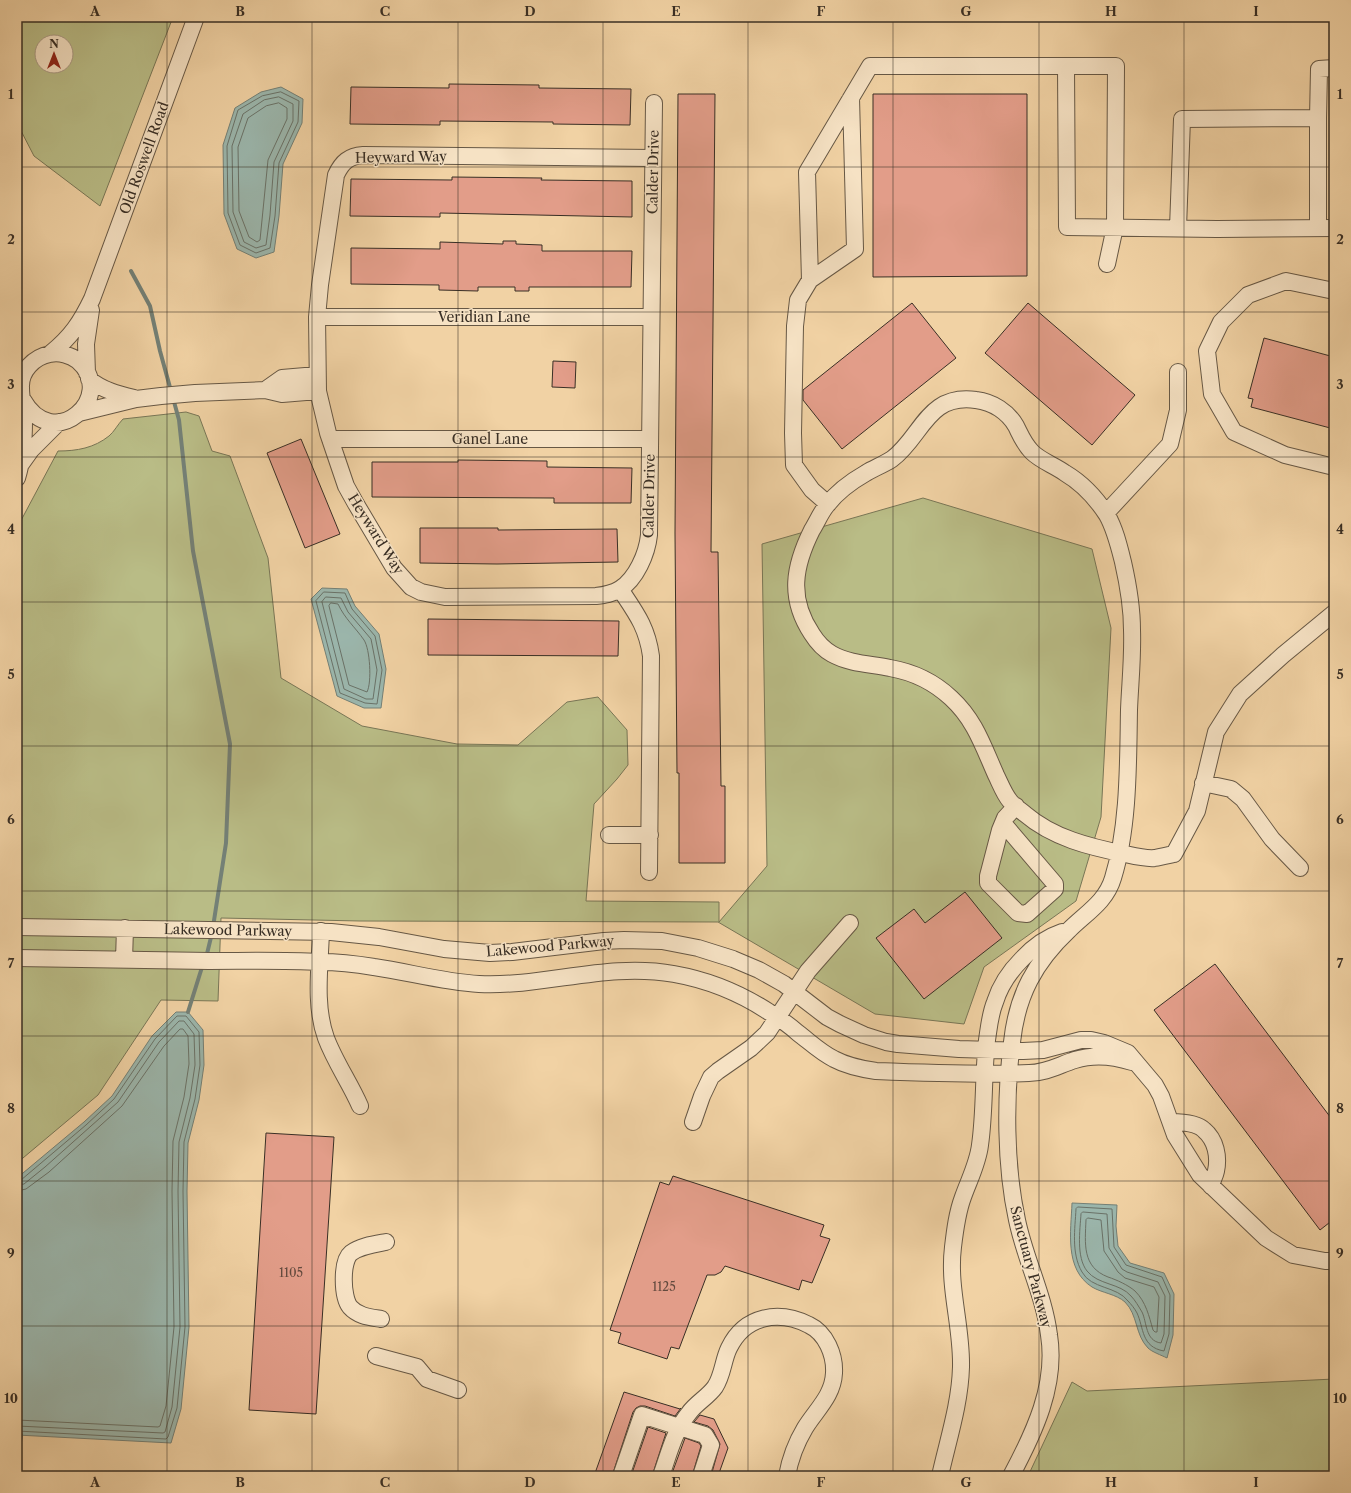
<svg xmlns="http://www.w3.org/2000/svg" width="1351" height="1493" font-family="'Libre Caslon Text',serif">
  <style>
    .green { fill: #b9bc86; stroke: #797656; fill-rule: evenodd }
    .water { fill: #9bb6ac; stroke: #748076 }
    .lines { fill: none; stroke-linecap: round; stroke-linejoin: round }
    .shore { stroke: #6a7268; stroke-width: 1 }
    .stream { stroke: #748076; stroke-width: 4 }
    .building { fill: #e29d89; stroke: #392f25 }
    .minor-casing { stroke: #675845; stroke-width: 18 }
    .minor { stroke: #f6e2c4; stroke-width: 16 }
    .grid { fill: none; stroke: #392f25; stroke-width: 1; stroke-opacity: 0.55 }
    .labels { text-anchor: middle; stroke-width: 3; stroke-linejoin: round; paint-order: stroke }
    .number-label { font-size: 12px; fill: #634a3e }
    .street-label { font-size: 14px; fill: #392f25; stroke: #f6e2c4 }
    .neatline { fill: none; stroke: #392f25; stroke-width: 1.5 }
    .grid-label { font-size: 13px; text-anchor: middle; font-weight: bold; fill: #392f25 }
  </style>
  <rect width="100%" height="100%" fill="#f1d2a4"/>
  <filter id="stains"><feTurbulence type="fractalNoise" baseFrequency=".005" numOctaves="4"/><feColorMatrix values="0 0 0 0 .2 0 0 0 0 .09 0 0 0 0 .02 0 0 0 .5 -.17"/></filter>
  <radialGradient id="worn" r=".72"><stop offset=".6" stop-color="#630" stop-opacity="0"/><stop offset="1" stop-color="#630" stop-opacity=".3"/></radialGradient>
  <path class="green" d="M17,17H173L100,206L34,156L17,123ZM42,42H66V66H42Z
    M186,412L199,416L212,451L230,456L268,558L281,678L362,726L457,744L518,745L567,702L598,697L627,730L628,765L617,779L594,804L586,901L719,902V922L767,866L762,544L923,498L1092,549L1111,628L1101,817L1076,901L984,967L964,1024L875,1014L718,922L360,921L221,918L218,1001L161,1000L98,1095L17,1163V528L58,451C77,451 94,448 109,436C114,432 118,424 123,419Z
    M1334,1379V1476H1028L1072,1382L1087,1391Z"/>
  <path class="water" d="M281,87L303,99L302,123L283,164L279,216L274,252L256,258L237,249L224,214L223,145L235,108L261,92Z
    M322,588L347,589L355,606L379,634L386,669L381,708H364L337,696L311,599Z
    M176,1012H188L203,1030L204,1065L199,1100L188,1143L187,1191L189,1327L181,1409L171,1443L17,1435V1178L84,1122L112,1096L152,1036Z
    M1072,1203L1117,1205L1116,1226L1118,1246L1130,1263L1164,1273L1174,1294L1173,1335L1167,1358C1161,1355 1152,1352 1148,1348C1135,1335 1138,1315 1125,1302C1116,1294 1102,1293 1092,1287C1064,1269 1071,1231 1072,1203Z"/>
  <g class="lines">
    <path class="shore" d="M281,92L299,101L298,122L279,163L275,216L270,248L256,253L240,245L228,213L227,146L238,110L262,96Z
      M279,97L293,104V121L274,162L270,215L266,245L256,248L244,242L233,212L232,146L243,114L264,100Z
      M279,103L287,108V119L268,160L260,240L257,242L249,237L239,211L238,147L248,118L266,106Z
      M324,592L345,593L352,609L375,636L382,670L377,704L365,703L340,693L316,601Z
      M326,597L341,598L348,612L371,639L377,670L373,699H366L344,689L322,602Z
      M331,603L338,604C345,619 355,627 364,640C370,649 372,682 367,692L349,685L329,606Z
      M17,1180H21L86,1125L114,1099L155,1039L177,1016H186L199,1032L200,1065L195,1099L184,1142L183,1191L185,1327L177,1408L168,1437L166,1439L17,1431
      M17,1185L24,1184L45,1167L118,1102L159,1042L179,1021H184L194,1034L195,1065L190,1098L179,1142L178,1191L180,1327L172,1407L165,1432L163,1433L17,1426
      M17,1191L26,1189L49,1172L122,1106L164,1046L180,1029H183L188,1036L189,1064L184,1097L173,1141L172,1191L174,1327L166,1406L160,1426L158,1427L17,1420
      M1078,1207L1112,1209L1114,1247L1126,1265L1162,1277L1170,1295L1169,1334L1164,1351C1141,1347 1144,1328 1137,1313C1135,1309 1131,1304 1128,1301C1117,1286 1091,1289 1082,1272C1071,1253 1075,1229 1076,1209Z
      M1083,1212L1107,1214L1109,1248L1122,1269L1127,1272L1158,1282L1165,1296L1164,1334L1161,1343C1145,1341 1147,1322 1142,1312C1139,1307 1135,1300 1131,1296C1120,1283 1098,1285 1087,1271C1076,1257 1080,1230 1081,1214Z
      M1088,1218L1101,1220L1104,1251L1118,1272L1125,1278L1154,1287L1159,1297L1157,1332H1155L1153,1330C1149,1316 1146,1302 1135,1291C1128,1285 1117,1280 1108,1277C1082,1267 1085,1244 1086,1220Z"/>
    <path class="stream" d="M131,271L150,306L160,351L171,391
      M173,398L179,420L193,551L230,744L226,843L213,927
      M206,958L212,933
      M188,1012L203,964
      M17,1462L21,1435"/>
  </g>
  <path class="building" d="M449,84L539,85V88L631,89L630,125L553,124V122L440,121V125L350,124L351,87L449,88Z
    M678,94H715L711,552H718L721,786H725V863H679V773H677L675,533Z
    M873,94H1027V276L873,277Z
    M452,177L542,178L541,180L632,181V217L440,213V217L350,216L351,179L452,180Z
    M503,241H516V244L542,245V251H632L631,287H529V291H515V287H478V291L439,290V285L351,284V248L440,249V242L503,244Z
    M912,303L956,358L842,449L803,400V390Z
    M1028,303L1135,395L1092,445L985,353Z
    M1264,338L1334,357V429L1251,407L1253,399L1248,398Z
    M553,361L576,362L575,388L552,387Z
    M301,439L340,534L305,548L267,453Z
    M458,460L547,461V467L632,468L631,503H554V498L372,497V462H458Z
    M420,528H498V530L617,529L618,562L497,564L420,563Z
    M428,619L619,621L618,656L428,655Z
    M965,892L1002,938L924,999L876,938L914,909L925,923Z
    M1215,964L1334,1122V1219L1320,1230L1154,1010Z
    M266,1133L334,1137L316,1414L249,1410Z
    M673,1176L824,1225L820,1236L830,1239L812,1283L802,1280L799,1290L725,1266L721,1272L715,1275H707L679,1349L671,1347L667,1359L618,1343L621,1333L610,1330L660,1182L669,1185Z
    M624,1392L680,1409L681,1408L675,1416L645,1406H640L636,1408L633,1412L612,1476H594Z
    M700,1415L714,1419L728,1448L718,1476H711L720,1444L713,1430L708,1426L694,1422Z
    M648,1427L666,1433L652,1476H631Z
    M685,1438L699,1443L701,1446L692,1476H671Z"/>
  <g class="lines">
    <g class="minor-casing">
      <path id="minor" d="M1066,66L1067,227L1217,229L1334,228
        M653,158L363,155C349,156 342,162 336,175L320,285L317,317L318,391L328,433L346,486L356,504L394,568L411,587L421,592L445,597L596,596C605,595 612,594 620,589C636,579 647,554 649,535L654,103
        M1178,228L1182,119L1318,118
        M1318,228V118L1319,69L1334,68
        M810,280L807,172L870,66H1116L1115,227L1107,264
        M1334,291L1286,281L1248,295L1221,322L1207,351L1212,394L1234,432L1285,455L1334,467
        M317,317H651
        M51,353C71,337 81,322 92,299L196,17
        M87,373L86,344L91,310
        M89,379C102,390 118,394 134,398
        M265,390L282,378L317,375
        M79,413L136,399L161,396L195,393L265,390L282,394L318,391
        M330,439H650
        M21,464L31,450L59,422
        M17,478C23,459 24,440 24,421C24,410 21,399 21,388C20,371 34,357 50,354C59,352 71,355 78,361C118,396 54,455 23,400
        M828,504L812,490L794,465L793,433L795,326L798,300L810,280L855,249L851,98
        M1106,513L1170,444L1178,410V372
        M620,589C636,613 647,627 651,656L649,872
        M1203,783L1231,789L1243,799L1272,839L1300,868
        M1003,823L1055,884V889L1027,914L1018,913L988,883V876L1000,830L1005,818L1016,806
        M609,835H650
        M17,927L331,932L379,937L444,949L490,953L512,952L604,941L624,940L662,941L698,948L733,959L759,970L784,984L827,1017L840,1024L864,1035L886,1042L898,1044L959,1049L1023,1051L1043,1050L1081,1040H1091L1104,1043L1128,1053L1155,1085L1161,1096L1175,1135L1200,1175L1266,1238L1293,1255L1325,1261H1334
        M321,931C320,966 314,1005 326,1038C335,1062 350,1083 360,1106
        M17,958C81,959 145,960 209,961C246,961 283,960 320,962C338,962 356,964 374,967C409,972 443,982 479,984C546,987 607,962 674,974C708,980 740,993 769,1012C779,1018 789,1025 798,1033C810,1042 820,1052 834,1059C847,1066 862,1069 876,1071C927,1073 978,1075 1029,1073C1046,1073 1059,1065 1075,1060C1094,1054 1113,1056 1132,1062
        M124,960L125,928
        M693,1122L702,1096L711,1077L718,1071L751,1048L767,1033L808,971L850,923
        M1171,1122C1181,1122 1197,1123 1204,1130C1216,1140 1219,1157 1216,1171C1215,1176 1212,1181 1211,1186
        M381,1319C369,1317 358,1316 350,1307C342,1297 341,1261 351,1253C360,1246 375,1244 386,1242
        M376,1356L417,1367L427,1379L458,1390
        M621,1476L642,1415L705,1435L711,1445L701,1476
        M661,1476C669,1454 674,1431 689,1413C696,1403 708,1397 715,1387C723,1375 723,1360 729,1348C745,1315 779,1310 809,1325C826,1333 835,1355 834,1373C833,1396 816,1410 805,1428C796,1443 790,1459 787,1476
        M940,1476C948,1440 960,1404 961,1367C962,1326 948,1288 953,1247C955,1230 957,1213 963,1197C969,1180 978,1163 980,1145C985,1110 983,1075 987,1040C989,1027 990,1014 995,1002C1000,986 1011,970 1022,959C1033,947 1047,937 1062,932
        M1011,1476C1034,1433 1057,1385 1049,1335C1044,1295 1025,1259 1017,1220C1005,1165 1005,1097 1012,1042C1017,995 1035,962 1069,930C1086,913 1106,902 1113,878C1129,826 1128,763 1129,710C1130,684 1133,657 1132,630C1132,608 1128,584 1123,562C1119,546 1115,529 1107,515C1096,498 1082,483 1065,473C1054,465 1041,461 1032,452C1024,444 1021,436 1016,426C1008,412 993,402 976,400C927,393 922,437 892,459C883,465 874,468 866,473C852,481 837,492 827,505C821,512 817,522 812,530C794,566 788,598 812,634C817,642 823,649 832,654C850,664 871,664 890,668C913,672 935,683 951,698C975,720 983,746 996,775C1000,783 1004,794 1010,801C1014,806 1020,810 1025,814C1053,838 1090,847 1125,854C1134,856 1146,859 1155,858C1156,858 1173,854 1174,854L1197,811L1216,732L1240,694L1283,655L1334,613"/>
    </g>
    <use href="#minor" class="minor"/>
  </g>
  <path class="grid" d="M167,17V1476M312,17V1476M458,17V1476M603,17V1476M748,17V1476M893,17V1476M1039,17V1476M1184,17V1476M17,167H1334M17,312H1334M17,457H1334M17,602H1334M17,746H1334M17,891H1334M17,1036H1334M17,1181H1334M17,1326H1334"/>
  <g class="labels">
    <g class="number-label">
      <text x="291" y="1277">1105</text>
      <text x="664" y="1291">1125</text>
    </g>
    <g class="street-label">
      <text transform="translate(401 157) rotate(-1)" y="5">Heyward Way</text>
      <text transform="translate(144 158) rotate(-70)" y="5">Old Roswell Road</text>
      <text transform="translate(653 172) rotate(-89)" y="5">Calder Drive</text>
      <text x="484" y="322">Veridian Lane</text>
      <text x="490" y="444">Ganel Lane</text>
      <text transform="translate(649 496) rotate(-89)" y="5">Calder Drive</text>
      <text transform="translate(376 534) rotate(58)" y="5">Heyward Way</text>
      <text transform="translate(228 930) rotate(1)" y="5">Lakewood Parkway</text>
      <text transform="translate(550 946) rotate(-5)" y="5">Lakewood Parkway</text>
      <text transform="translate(1031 1267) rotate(75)" y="5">Sanctuary Parkway</text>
    </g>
  </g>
  <rect width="1351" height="1493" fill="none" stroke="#f1d2a4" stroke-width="44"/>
  <g transform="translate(54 54)"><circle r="19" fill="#f6e2c4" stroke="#aa9a84"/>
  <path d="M0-3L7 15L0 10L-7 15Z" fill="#8f2418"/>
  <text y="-6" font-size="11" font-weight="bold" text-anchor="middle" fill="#392f25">N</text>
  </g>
  <rect x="22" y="22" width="1307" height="1449" class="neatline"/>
  <g class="grid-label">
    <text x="95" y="16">A</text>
    <text x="240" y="16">B</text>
    <text x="385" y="16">C</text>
    <text x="530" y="16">D</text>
    <text x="676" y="16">E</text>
    <text x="821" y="16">F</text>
    <text x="966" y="16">G</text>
    <text x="1111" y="16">H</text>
    <text x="1256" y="16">I</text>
    <text x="11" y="99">1</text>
    <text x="1340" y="99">1</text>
    <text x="11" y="244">2</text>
    <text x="1340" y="244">2</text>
    <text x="11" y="389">3</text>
    <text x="1340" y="389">3</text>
    <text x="11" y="534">4</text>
    <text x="1340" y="534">4</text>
    <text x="11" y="679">5</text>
    <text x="1340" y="679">5</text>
    <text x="11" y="824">6</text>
    <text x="1340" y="824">6</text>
    <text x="11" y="968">7</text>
    <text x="1340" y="968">7</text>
    <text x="11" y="1113">8</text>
    <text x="1340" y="1113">8</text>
    <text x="11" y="1258">9</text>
    <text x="1340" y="1258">9</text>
    <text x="11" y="1403">10</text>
    <text x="1340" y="1403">10</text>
    <text x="95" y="1487">A</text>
    <text x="240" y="1487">B</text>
    <text x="385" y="1487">C</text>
    <text x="530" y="1487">D</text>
    <text x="676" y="1487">E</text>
    <text x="821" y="1487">F</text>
    <text x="966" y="1487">G</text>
    <text x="1111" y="1487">H</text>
    <text x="1256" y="1487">I</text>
  </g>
  <rect width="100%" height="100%" filter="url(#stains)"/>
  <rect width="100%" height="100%" fill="url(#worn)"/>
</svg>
